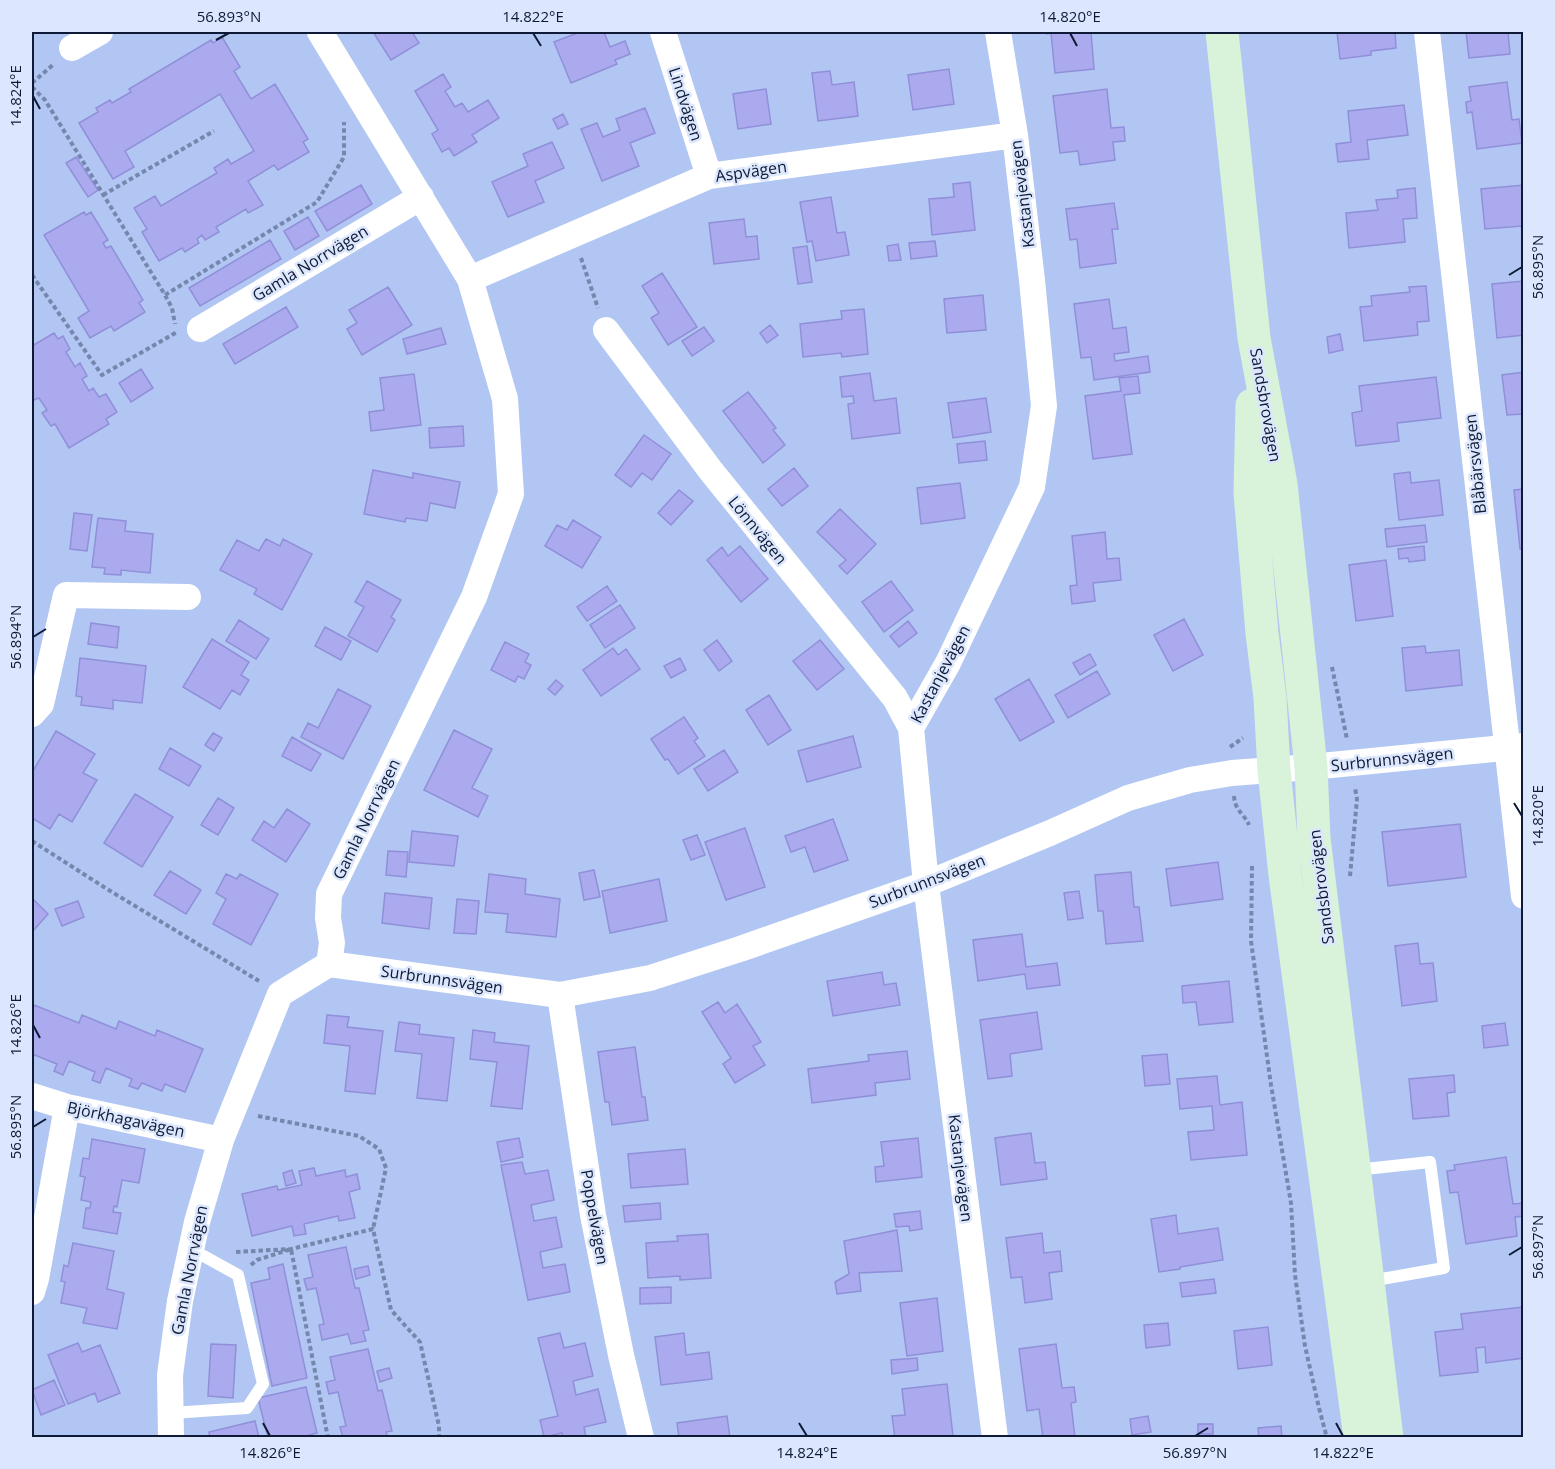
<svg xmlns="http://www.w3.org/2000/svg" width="1555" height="1469" font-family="'Open Sans',sans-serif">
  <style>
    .building { fill: #abaaee; stroke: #908fd9; stroke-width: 1.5 }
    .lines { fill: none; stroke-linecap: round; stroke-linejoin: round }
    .path { stroke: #7587ad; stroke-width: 4; stroke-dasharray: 4.5 3; stroke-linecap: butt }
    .lane { stroke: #fff; stroke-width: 12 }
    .street { stroke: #fff; stroke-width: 26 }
    .secondary { stroke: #d8f3d9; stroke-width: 33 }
    .ticks { fill: none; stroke: #0e1a35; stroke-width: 2 }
    .labels { text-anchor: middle; stroke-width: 5; stroke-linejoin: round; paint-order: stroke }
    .street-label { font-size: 16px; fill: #0e1a35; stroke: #dce7fd }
    .neatline { fill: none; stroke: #0e1a35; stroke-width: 2 }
    .ticks-label { font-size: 15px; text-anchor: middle; fill: #0e1a35 }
  </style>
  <rect width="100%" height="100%" fill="#b1c6f2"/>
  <path class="building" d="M373,32H412L419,43L391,60Z
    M580,32H604L610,47L625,41L630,54L615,60L617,64L571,83L554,42Z
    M1046,32H1091L1094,69L1055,73L1051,33L1047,34Z
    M1337,32H1395L1396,48L1371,51V55L1340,59Z
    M1466,32H1508L1510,54L1469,58Z
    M222,37L240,67L234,71L251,99L275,84L308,139L303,142L309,152L278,170L274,165L248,181L263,205L248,213L246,209L216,227L219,232L205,240L202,235L197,239L199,243L185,252L182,248L159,261L142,232L147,229L134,208L155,196L161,206L217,173L214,168L228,159L231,164L254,151L220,94L125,151L134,167L113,179L79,123L98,112L96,108L110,100L112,103L131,92L129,89L211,40L213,43Z
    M949,69L954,104L913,110L908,75Z
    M830,71L832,85L854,82L858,116L818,121L812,73Z
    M443,74L451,87L445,91L455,107L462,103L468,112L488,100L499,118L472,135L477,142L454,156L449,148L442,152L432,134L438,130L415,91Z
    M1507,82L1512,120L1519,119L1522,143L1477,149L1472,112L1467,113L1466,102L1471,101L1469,87Z
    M766,89L771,124L738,129L733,94Z
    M1107,89L1111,128L1124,127L1125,141L1113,142L1115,160L1080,165L1078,151L1060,153L1053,96Z
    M1404,105L1408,135L1367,140L1369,159L1338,162L1336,144L1351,142L1348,111Z
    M645,108L655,133L630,143L639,166L602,181L581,129L597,123L603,137L620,130L616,119Z
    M563,114L568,124L558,129L553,119Z
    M552,142L564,168L535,181L544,202L508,217L492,182L528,166L523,154Z
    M76,157L98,190L88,197L66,163Z
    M970,182L975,230L932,235L929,199L954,197L953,184Z
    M361,185L372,204L327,231L315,211Z
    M1524,185V242L1522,226L1485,229L1481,189Z
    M1415,188L1417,218L1403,219L1405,242L1349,248L1346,213L1378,210L1376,200L1398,198L1397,190Z
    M831,197L837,233L845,232L849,255L816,261L812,241L807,242L800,202Z
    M1114,203L1118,229H1112L1116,263L1080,268L1077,239L1070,240L1066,209Z
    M84,212L86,215L91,212L108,240L103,243L106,248L111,246L143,300L139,303L145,312L114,331L111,326L90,338L78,318L89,311L44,235Z
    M308,217L319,236L295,250L284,231Z
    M744,219L746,237L757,236L759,259L714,264L709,223Z
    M270,240L281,259L200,306L189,288Z
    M935,241L937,256L911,259L909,243Z
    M898,244L901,260L889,261L887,246Z
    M807,246L812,282L798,284L793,248Z
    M662,273L697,327L668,345L651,318L659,313L642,286Z
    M1524,281V335L1497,338L1492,284Z
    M1426,286L1429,321L1417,322L1418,335L1364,341L1360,307L1372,306L1371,296L1410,292L1409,287Z
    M388,287L412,325L362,355L347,329L357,323L349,310Z
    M983,295L986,330L947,333L944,299Z
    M1109,299L1113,329L1126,327L1129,352L1114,354L1115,361L1148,356L1150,372L1094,380L1091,357L1081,358L1074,304Z
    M286,307L298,327L235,364L223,344Z
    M864,309L868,354L842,357L841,353L803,357L800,324L842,319L841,311Z
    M770,325L778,335L767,343L760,333Z
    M704,327L714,341L692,356L682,341Z
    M441,328L446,344L407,354L403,339Z
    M54,333L58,339L63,336L70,349L66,352L75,367L80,363L87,376L82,379L89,391L93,388L99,397L106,394L117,412L106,419L109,424L69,448L55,424L51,426L42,413L47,410L39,398L34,400L32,396V346Z
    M1340,334L1343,350L1329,353L1327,337Z
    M141,369L153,388L131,402L119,383Z
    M1524,372V418L1523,414L1507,415L1502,375Z
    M870,373L874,401L896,398L900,433L852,439L848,404L854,403L853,396L842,397L840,377Z
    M414,374L421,425L371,431L369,412L384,410L380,378Z
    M1138,376L1140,393L1124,395L1132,454L1093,459L1085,396L1121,391L1119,378Z
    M1436,377L1441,418L1397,423L1399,441L1356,446L1352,413L1362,411L1359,386Z
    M748,392L776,428L773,430L785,445L763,463L723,411Z
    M986,398L991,432L953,438L948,403Z
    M463,426L464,446L430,448L429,428Z
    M644,435L671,454L652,480L642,473L631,487L615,475Z
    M985,441L987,460L959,463L957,444Z
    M794,468L808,486L782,506L768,489Z
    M373,470L413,478V473L460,482L455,508L430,503L427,521L406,518L405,522L364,514Z
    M1410,472L1411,483L1439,480L1443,515L1399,520L1394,474Z
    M960,483L965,518L921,524L917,488Z
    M1524,489V549H1520L1514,490Z
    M679,490L693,501L671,525L658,513Z
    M840,509L876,544L847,574L839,566L846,560L817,532Z
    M74,513L92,515L87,551L70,549Z
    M98,518L126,521L125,531L153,534L150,573L121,570V575L104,574L105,568L92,567Z
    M573,520L601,537L582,568L545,546L557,525L567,530Z
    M1425,525L1427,542L1387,547L1385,529Z
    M1105,532L1107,559L1119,558L1121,580L1093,583L1095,601L1072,604L1070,586L1077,585L1072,536Z
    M266,539L280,546L283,539L312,554L282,610L254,594L257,589L220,570L237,540L259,551Z
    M740,546L768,579L741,602L707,560L722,547L728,556Z
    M1424,546L1425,560L1409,562L1408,558L1399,559L1398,549Z
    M1386,560L1393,616L1356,621L1349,565Z
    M367,581L401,600L391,617L395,620L377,652L348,636L364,607L355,602Z
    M891,581L913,610L884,632L862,602Z
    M607,586L617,601L587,621L577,607Z
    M620,605L635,628L605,648L590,625Z
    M1184,619L1203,655L1173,671L1154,635Z
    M239,620L269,639L256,659L226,641Z
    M908,621L917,633L899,647L890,636Z
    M91,623L119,627L117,648L88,644Z
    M325,627L351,641L341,660L315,646Z
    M212,639L249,662L241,675L249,680L240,695L232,690L220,709L183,687Z
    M717,640L732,661L719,671L704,650Z
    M820,640L844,669L817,690L793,661Z
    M505,642L529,654L525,662L531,665L524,679L518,676L515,682L491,670Z
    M1425,646L1426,653L1459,650L1462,685L1406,691L1402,648Z
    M613,648L618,655L626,649L640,669L601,696L583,670Z
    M1090,654L1096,665L1080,675L1073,663Z
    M80,658L146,666L142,703L113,700V709L81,705L82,697L76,696Z
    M680,658L686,670L671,678L664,666Z
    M1097,671L1110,694L1068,718L1055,695Z
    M1029,679L1054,722L1020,741L995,699Z
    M556,680L563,686L555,695L548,689Z
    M338,689L371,706L343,759L301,737L308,723L318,728Z
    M769,695L791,730L768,745L746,710Z
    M684,717L698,738L694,741L705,756L678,774L668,759L665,760L651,739Z
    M454,730L492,749L472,788L488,796L478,817L424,790Z
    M56,731L95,754L83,773L97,780L72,822L59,814L50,829L32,818V773Z
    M213,733L222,738L214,751L205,745Z
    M853,736L861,767L807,782L798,751Z
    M292,737L321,754L311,771L282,756Z
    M170,748L201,766L189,786L159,769Z
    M724,750L738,772L708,791L694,769Z
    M135,794L173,817L142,867L104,843Z
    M218,798L234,808L218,835L201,825Z
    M287,809L310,824L286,862L252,840L264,821L274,828Z
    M833,819L848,860L814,872L805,847L791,852L785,836Z
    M1460,824L1466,877L1388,886L1382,832Z
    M745,828L765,887L726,900L705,842Z
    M412,831L458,836L454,866L409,862Z
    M697,835L705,855L691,860L683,840Z
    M388,851L408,852L406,877L386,875Z
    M1218,862L1223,899L1171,906L1166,869Z
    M594,870L600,897L584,900L579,873Z
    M170,871L201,890L186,914L154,895Z
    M1131,872L1134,907H1139L1143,941L1106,944L1103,911H1098L1095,875Z
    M226,874L237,879L240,874L278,894L251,945L213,924L226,899L216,893Z
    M489,874L526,879L525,894L560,899L556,937L506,932L508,914L485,912Z
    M659,879L667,921L610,933L602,891Z
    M1079,891L1083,918L1068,920L1064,893Z
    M385,893L432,898L429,929L382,923Z
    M32,898L48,914L32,932Z
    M457,899L479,901L476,934L454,933Z
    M78,901L84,917L62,926L55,909Z
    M1022,934L1026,967L1057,963L1060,985L1027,989L1025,974L978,981L973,940Z
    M1418,943L1420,964L1433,963L1437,1001L1402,1006L1395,946Z
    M882,972L884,985L896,983L900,1005L833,1016L827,981Z
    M1229,981L1233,1022L1199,1025L1196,1002L1183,1003L1182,986Z
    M718,1002L725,1013L737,1004L761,1042L753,1046L765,1065L735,1083L723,1064L731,1058L702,1012Z
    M34,1005L79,1023L82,1015L116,1029L119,1021L155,1036L157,1030L203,1049L185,1092L165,1084L162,1091L142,1083L138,1089L129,1086L132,1079L106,1068L100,1083L92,1080L95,1072L69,1061L63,1075L54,1071L57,1064L32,1054V1010Z
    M1037,1012L1042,1049L1010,1054L1012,1076L988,1079L980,1020Z
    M327,1015L349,1017L347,1027L383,1031L375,1094L345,1091L350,1046L324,1043Z
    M399,1022L420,1025L419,1034L454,1038L447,1101L417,1098L422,1054L395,1051Z
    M1505,1023L1508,1045L1484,1048L1482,1026Z
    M473,1030L495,1033L494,1042L529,1046L522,1109L491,1106L497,1062L470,1059Z
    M635,1047L642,1097H645L648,1120L612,1125L609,1102H605L598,1052Z
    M907,1051L910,1079L875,1083L876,1095L812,1103L808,1069L869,1061L868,1055Z
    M1167,1054L1170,1084L1145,1086L1142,1056Z
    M1454,1075L1455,1092L1447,1093L1449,1116L1413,1119L1409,1079Z
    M1217,1076L1220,1105L1242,1102L1247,1155L1191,1160L1188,1132L1214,1130L1212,1106L1180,1109L1177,1079Z
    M1031,1133L1035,1163L1045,1162L1047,1179L1001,1185L995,1138Z
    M519,1138L523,1157L501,1162L497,1142Z
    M918,1138L922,1177L876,1182L875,1167L884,1166L881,1142Z
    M92,1139L145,1149L139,1183L122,1180L117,1207L114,1206L113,1212L121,1213L117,1234L83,1228L86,1208H90L91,1202L81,1200L85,1177L80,1176L83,1158L89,1159Z
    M685,1149L688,1184L631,1188L628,1154Z
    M1506,1157L1513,1204L1524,1203V1216L1515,1217L1517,1236L1466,1244L1458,1192L1450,1193L1447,1171L1455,1170L1454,1165Z
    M522,1162L525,1174L548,1170L554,1200L531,1205L534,1221L556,1217L562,1247L540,1252L543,1268L565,1264L570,1292L528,1300L501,1165Z
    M314,1168L316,1176L345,1170L346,1177L357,1174L360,1189L349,1192L355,1218L339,1221L338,1216L304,1224L306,1234L294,1236L292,1226L252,1236L242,1194L277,1186L278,1190L302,1185L299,1171Z
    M292,1170L296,1183L286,1186L283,1173Z
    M660,1203L661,1219L625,1222L623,1206Z
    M920,1211L922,1229L910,1231L909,1226L896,1227L894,1214Z
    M1176,1215L1178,1234L1218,1228L1223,1260L1180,1267V1269L1159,1272L1151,1219Z
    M897,1230L902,1271L859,1273L861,1291L837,1294L835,1282L849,1274L844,1241Z
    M1042,1233L1044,1253L1060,1251L1062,1271L1049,1273L1052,1299L1025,1303L1022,1277L1011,1278L1006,1238Z
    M708,1234L711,1278L680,1280V1276L648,1278L646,1243L678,1241L677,1236Z
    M73,1243L114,1251L107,1289L124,1293L117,1329L83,1323L87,1308L61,1303L65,1282L61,1281L64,1265L68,1267Z
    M346,1247L355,1288H359L369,1330L363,1331L366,1341L351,1344L348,1334L322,1340L319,1325L324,1324L316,1288L307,1290L304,1279L313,1277L308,1255Z
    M283,1264L307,1378L272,1386L251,1283L270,1279L268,1268Z
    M368,1266L370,1275L356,1279L354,1269Z
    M1214,1279L1216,1293L1182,1297L1180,1283Z
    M671,1287V1303L640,1304V1288Z
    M937,1298L943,1351L907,1356L900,1303Z
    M1523,1307L1524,1358L1486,1363L1485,1347L1476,1348L1478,1372L1440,1376L1435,1332L1463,1329L1461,1314Z
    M1168,1323L1170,1345L1146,1348L1144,1325Z
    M1268,1327L1272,1365L1238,1369L1234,1331Z
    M560,1333L564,1348L585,1343L593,1376L573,1381L576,1395L598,1389L606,1422L584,1427L586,1438H563L562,1433L544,1437L540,1420L558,1416L538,1338Z
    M684,1333L686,1355L709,1352L712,1379L661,1385L655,1337Z
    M78,1343L82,1352L100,1345L120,1393L98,1402L95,1393L68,1404L48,1355Z
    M211,1344L236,1345L233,1398L208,1396Z
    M1056,1344L1062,1388L1074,1387L1076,1402L1071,1403L1075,1438H1043L1039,1409L1027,1411L1019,1349Z
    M368,1349L378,1391L382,1390L392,1431L386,1432L388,1438H371V1436L343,1438L340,1427L346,1426L338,1392L329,1394L326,1382L335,1380L330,1357Z
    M917,1358L918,1370L892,1374L891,1360Z
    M389,1368L392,1378L380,1382L377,1371Z
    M54,1380L65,1405L41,1415L32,1390Z
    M947,1384L953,1436L895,1438L892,1416L905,1415L902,1389Z
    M306,1387L317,1433L298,1438H268L258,1398Z
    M727,1416L730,1438H679L677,1423Z
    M1148,1416L1151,1432L1132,1435L1130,1419Z
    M255,1421L259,1438H210L209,1432Z
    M1198,1424H1213V1434H1198Z
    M1281,1426L1282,1438H1259L1258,1428Z"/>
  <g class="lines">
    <path class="path" d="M32,83L54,64
      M32,87L45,100L165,295L172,308L175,324
      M103,195L214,131
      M581,258L598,308
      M32,275L102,375L177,332
      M165,295L317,202L344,157V122
      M1332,667L1347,739
      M1230,747L1243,738
      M1234,796C1235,811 1243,812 1249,825
      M32,841L107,889L259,981
      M1252,866L1251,941L1271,1085L1291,1203L1295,1275L1305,1346L1319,1408L1327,1438
      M1350,876L1357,799L1355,788
      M258,1116L359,1136L379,1149L386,1168L373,1229
      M236,1252L291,1249L373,1229L391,1310L420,1342L439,1426V1438
      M251,1265L257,1260L291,1249L328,1438"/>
    <path class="lane" d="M1356,1170L1430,1162L1444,1268L1370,1281
      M171,1413L247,1408L263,1384L238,1275L191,1249"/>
    <path class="street" d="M663,32L709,176
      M1427,32L1524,896
      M72,48L100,32
      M470,279L709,176L1015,135
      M200,329L421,197
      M606,330L711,471L895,698L911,728
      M32,714L41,704L66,595L188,597
      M329,964L560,995L650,978L740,949L926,884L1050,833L1128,798L1190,780L1232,773L1311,767L1524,746
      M560,995L593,1215L621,1355L641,1438
      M32,1096L67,1107L221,1140
      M32,1292L36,1279L67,1107
      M171,1438L170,1375L180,1301L197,1222L221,1140L280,994L329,964L332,943L328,918L329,894L474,597L511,494L505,399L470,279L320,32
      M995,1438L926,884L911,728L948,663L1032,487L1044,406L1032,280L1015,135L998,32"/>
    <path class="secondary" d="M1222,32L1254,338L1281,484L1311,767L1314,838L1387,1438
      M1252,405L1250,493L1262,633L1270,698L1274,770L1285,875L1360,1438"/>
  </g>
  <path class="ticks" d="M533,33L541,46M1070,33L1077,46M216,40L229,33M33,96L40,109M1509,275L1522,267M33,637L46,629M1514,803L1522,816M33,1025L40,1038M33,1127L46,1119M1509,1255L1522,1247M263,1423L270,1436M799,1423L807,1436M1336,1423L1343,1436M1195,1436L1208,1428"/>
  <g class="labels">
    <g class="street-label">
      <text transform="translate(686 104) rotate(72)" y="6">Lindvägen</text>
      <text transform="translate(751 171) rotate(-8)" y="6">Aspvägen</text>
      <text transform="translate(1022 194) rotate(-97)" y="6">Kastanjevägen</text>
      <text transform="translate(310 263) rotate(-31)" y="6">Gamla Norrvägen</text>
      <text transform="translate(1266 405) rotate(80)" y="6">Sandsbrovägen</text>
      <text transform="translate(1475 464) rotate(-96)" y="6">Blåbärsvägen</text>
      <text transform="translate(758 530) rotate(51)" y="6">Lönnvägen</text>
      <text transform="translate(940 674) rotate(-62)" y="6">Kastanjevägen</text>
      <text transform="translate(1392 759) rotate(-6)" y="6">Surbrunnsvägen</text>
      <text transform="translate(366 819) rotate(-64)" y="6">Gamla Norrvägen</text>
      <text transform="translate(927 881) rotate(-21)" y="6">Surbrunnsvägen</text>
      <text transform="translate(1321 887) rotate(-97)" y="6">Sandsbrovägen</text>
      <text transform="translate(442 979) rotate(8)" y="6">Surbrunnsvägen</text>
      <text transform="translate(126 1119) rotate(12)" y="6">Björkhagavägen</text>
      <text transform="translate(961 1168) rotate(83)" y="6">Kastanjevägen</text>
      <text transform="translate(595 1217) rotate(80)" y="6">Poppelvägen</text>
      <text transform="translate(189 1270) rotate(-79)" y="6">Gamla Norrvägen</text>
    </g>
  </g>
  <rect width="1555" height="1469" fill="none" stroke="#dce7fd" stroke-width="66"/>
  <rect x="33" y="33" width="1489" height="1403" class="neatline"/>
  <g class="ticks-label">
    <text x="229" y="22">56.893°N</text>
    <text x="533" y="22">14.822°E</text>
    <text x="1070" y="22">14.820°E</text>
    <text transform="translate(16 96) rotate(-90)" y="5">14.824°E</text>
    <text transform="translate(1538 267) rotate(-90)" y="5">56.895°N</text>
    <text transform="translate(16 637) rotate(-90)" y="5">56.894°N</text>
    <text transform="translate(1538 816) rotate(-90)" y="5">14.820°E</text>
    <text transform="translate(16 1025) rotate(-90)" y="5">14.826°E</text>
    <text transform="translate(16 1127) rotate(-90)" y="5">56.895°N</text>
    <text transform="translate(1538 1247) rotate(-90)" y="5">56.897°N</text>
    <text x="270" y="1458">14.826°E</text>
    <text x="807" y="1458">14.824°E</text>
    <text x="1195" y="1458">56.897°N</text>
    <text x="1343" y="1458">14.822°E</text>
  </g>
</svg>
